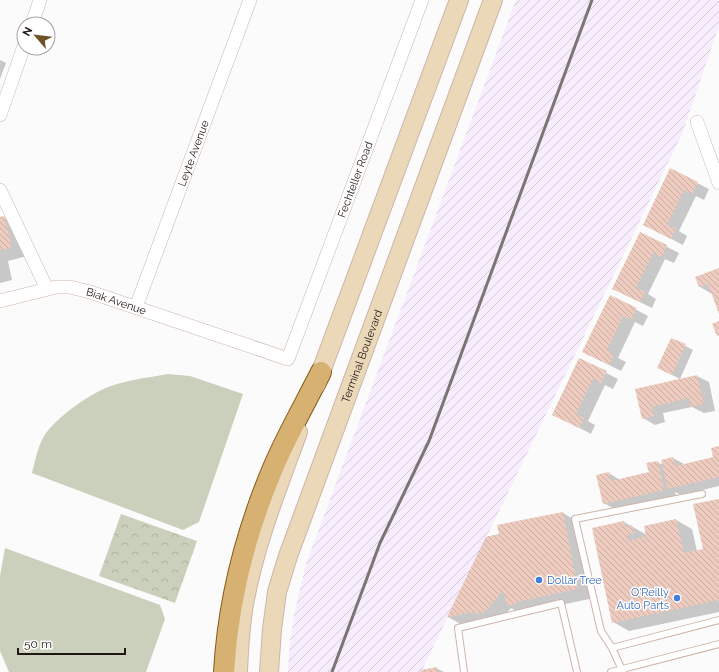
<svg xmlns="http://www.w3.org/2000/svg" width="719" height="672" font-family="Raleway,sans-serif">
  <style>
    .industrial { fill: url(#industrial-furrows) }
    .grass { fill: #cbd0bd }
    .park { fill: url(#park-crowns) }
    .shadow { fill: #0003 }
    .building { fill: url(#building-back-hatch) }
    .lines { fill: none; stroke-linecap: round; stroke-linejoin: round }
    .service-casing { stroke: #ceb4aa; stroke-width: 8 }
    .minor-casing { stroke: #ceb4aa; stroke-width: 14 }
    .secondary-casing { stroke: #ceb4aa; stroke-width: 20 }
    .primary-casing { stroke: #855912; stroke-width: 22 }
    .service { stroke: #fff; stroke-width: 6 }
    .minor { stroke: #fff; stroke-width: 13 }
    .secondary { stroke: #ebd8b8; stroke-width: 18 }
    .primary { stroke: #d7b171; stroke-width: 20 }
    .rail { stroke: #7b7573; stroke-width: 3 }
    .shop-dot { fill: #3f7fe0; stroke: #fff; stroke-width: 1.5 }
    .labels { text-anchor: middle; stroke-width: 3; stroke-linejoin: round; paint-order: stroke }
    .street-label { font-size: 11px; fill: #201713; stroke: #fff }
    .shop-label { font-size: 11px; fill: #366cbe; stroke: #fff; text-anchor: start }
  </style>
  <defs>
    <pattern id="industrial-furrows" width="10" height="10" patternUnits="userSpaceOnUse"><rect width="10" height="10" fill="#f7edfd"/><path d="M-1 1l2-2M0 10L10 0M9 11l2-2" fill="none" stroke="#d3cad8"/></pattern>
    <pattern id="park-crowns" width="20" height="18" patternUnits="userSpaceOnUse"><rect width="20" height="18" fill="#cbd0bd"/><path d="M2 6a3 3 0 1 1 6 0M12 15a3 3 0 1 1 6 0" fill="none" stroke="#aeb2a2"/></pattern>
    <pattern id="building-back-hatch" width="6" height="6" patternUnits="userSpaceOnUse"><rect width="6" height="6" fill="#edccbf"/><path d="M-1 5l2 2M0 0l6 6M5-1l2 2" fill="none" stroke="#cbaea3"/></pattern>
  </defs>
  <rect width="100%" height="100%" fill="#fbfbfb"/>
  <path class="industrial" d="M516,0H719V26L682,134L421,672H288L290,640L295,611L306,564Z"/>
  <path class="grass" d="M168,374L190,376L243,394L199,522L183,530L32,473C35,462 37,450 42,440C52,419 94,390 117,384C134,379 151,377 168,374Z
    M5,548L160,605L165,619L146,672H9L0,651V576Z"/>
  <path class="park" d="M121,514L197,541L175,603L99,576Z"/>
  <path class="shadow" d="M0,60L6,63L0,79Z
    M671,170L709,189L704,200L696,196L679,231L687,236L683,245L644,225Z
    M4,217L20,226L27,256L8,261L12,280L0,283V218Z
    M640,233L679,253L674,263L665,259L648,294L656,299L652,308L625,295Z
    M719,269V311L712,294L700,287Z
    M610,296L648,316L643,326L635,322L618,358L626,362L621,371L583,352Z
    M672,339L693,350L680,379L666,372Z
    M579,359L618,379L613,389L605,385L588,421L595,425L591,434L553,414Z
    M697,376L709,382L715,411L704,413L692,407L663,413L665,422L655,425L643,418L637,389Z
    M719,447V486L681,495L675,492L676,496L616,510L604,503L609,473L620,480L650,473L657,462L663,465L673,458L686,465L714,458Z
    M719,500V612L629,631L613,622L624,522L647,535L676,520L692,529L697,551L704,550Z
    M563,513L578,522L594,598L532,611V613L523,615L511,608L501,621L464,626L448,617L486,537L500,534Z
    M436,668L444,672H421Z"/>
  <path class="building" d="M670,168L698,182L692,194L684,190L667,225L676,228L671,239L643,225Z
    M4,216L12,247L0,250V217Z
    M640,232L667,245L662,257L653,253L636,288L645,292L640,302L612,289Z
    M719,268V314L708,284L699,287L695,277Z
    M610,295L637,308L631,320L623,316L607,351L614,355L609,365L582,352Z
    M719,321V335L717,336L712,324Z
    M671,338L686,344L672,375L657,368Z
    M579,358L607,371L601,383L593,379L576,414L584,418L579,428L552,415Z
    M697,375L704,404L691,407L689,398L652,407L654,416L642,419L635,389Z
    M719,446V477L668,489L661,460L673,457L676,466L713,457L711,448Z
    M658,461L664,490L603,504L596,475L609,472L611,481L649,472L646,463Z
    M719,499V600L612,623L592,528L624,521L625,527L632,525L634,533L627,535L628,541L646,536L644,526L676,519L684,553L703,549L693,504Z
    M563,512L578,589L516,602L517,604L507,606L504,592L501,593L485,612L477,614L476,612L447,617L486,537L499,534L497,525Z
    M437,667L438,672H420L421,670Z"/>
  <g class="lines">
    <g class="service-casing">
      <path id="service" d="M612,648L601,631L575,519L702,494
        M464,672L458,628L561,603L577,672
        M611,672L719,644
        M623,672L612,648L719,620"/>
    </g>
    <g class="minor-casing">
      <g id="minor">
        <path d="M32,24L40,0"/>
        <path d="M0,115L24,46"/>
        <path d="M697,122L719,183"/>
        <path d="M0,190L47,289"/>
        <path id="s1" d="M0,301L56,287H70L90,292L288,359L422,0"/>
        <path id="s2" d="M136,307L250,0"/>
      </g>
    </g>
    <g class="secondary-casing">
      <g id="secondary">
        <path d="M316,385L459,0"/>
        <path d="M238,672C239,648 240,623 245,599C256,541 278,487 298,432"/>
        <path id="s3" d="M269,672L272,629L277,592L288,556L493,0"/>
      </g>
    </g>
    <g class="primary-casing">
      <path id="primary" d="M224,672C228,602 246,532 273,468C287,435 305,404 321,372"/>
    </g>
    <use href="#service" class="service"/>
    <use href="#minor" class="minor"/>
    <use href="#secondary" class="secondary"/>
    <use href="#primary" class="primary"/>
    <path class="rail" d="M332,672L380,543L429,441L592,0"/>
  </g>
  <g class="shop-dot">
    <circle cx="539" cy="580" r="4"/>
    <circle cx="677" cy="598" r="4"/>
  </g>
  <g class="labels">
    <g class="street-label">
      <text dy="4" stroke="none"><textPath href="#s2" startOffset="164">Leyte Avenue</textPath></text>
      <text dy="4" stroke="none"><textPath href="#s1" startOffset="493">Fechteller Road</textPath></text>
      <text dy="4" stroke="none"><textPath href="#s1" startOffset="120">Biak Avenue</textPath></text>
      <text dy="4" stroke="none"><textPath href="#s3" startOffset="331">Terminal Boulevard</textPath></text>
    </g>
    <g class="shop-label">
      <text x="547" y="584">Dollar Tree</text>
      <text x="669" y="596" text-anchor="end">O'Reilly<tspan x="669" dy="13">Auto Parts</tspan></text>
    </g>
  </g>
  <g transform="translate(36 36) rotate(298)"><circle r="19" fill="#ffffff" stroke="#a6a2a1"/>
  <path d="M0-3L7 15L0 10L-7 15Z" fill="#6f5126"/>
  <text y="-6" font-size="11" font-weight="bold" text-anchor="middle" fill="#201713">N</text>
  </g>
  <path d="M18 648v6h107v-6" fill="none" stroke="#201713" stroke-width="2"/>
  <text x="24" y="648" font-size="12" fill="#201713" stroke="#ffffff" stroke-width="3" paint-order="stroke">50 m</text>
</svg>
